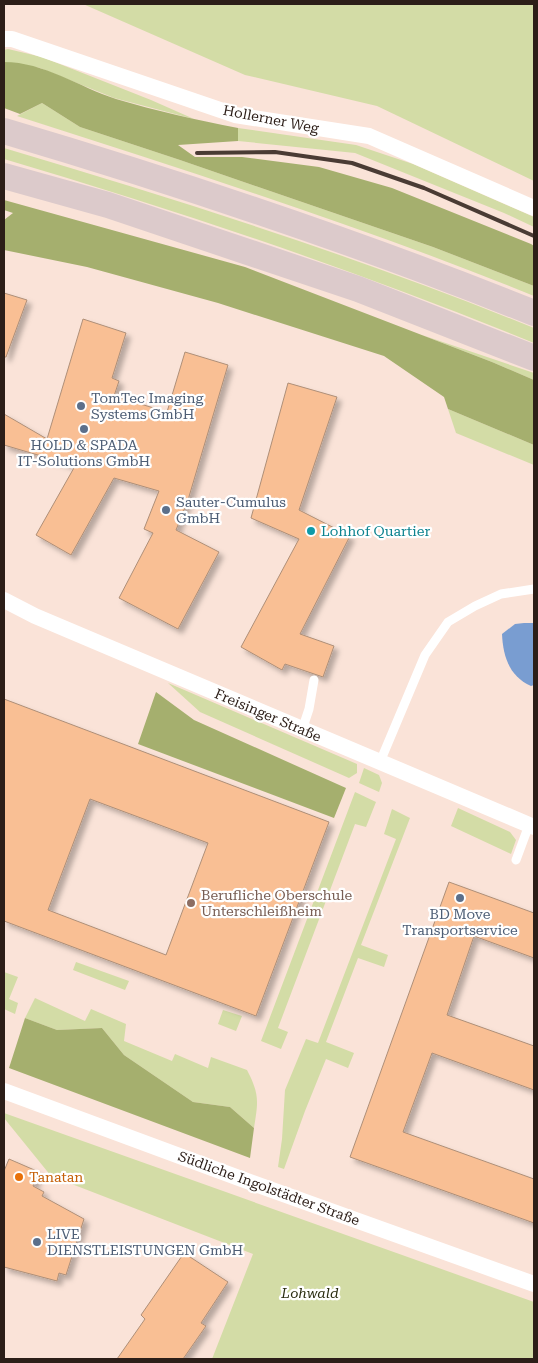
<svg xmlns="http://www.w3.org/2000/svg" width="538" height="1363" font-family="'Roboto Serif',serif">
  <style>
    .green { fill: #d3dca6 }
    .forest { fill: #a5af6e }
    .water { fill: #799dd1 }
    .building { fill: #f9bf94; stroke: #ae8f78; fill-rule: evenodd; filter: url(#shadow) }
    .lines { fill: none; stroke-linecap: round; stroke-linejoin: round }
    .lane { stroke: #fff; stroke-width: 9 }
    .street { stroke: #fff; stroke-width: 16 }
    .primary { stroke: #dccacb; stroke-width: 26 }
    .rail { stroke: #4a3b34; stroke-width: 4 }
    .service-dot { fill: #5c6f8a; stroke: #fff; stroke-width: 2 }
    .culture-dot { fill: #0f9aa8; stroke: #fff; stroke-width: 2 }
    .education-dot { fill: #8d6e63; stroke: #fff; stroke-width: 2 }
    .food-dot { fill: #e8710a; stroke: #fff; stroke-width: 2 }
    .labels { text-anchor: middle; stroke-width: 4.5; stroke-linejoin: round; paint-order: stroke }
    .street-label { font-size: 14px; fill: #2c1e18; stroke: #fff }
    .service-label { font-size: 14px; fill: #4e5e75; stroke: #fff; text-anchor: start }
    .culture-label { font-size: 14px; fill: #0d838f; stroke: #fff; text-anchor: start }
    .education-label { font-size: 14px; fill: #785e54; stroke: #fff; text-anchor: start }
    .food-label { font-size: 14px; fill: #c56008; stroke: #fff; text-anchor: start }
    .park-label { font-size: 14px; font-style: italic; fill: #2a2d10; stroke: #fff }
  </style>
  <defs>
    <filter id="shadow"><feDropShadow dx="4.5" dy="4.5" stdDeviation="2.5" flood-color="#0004"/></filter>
  </defs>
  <rect width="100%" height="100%" fill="#fae3d8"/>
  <path class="green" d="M83,4H534V181L377,106L245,75Z
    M8,49L42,57L151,100L194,119L114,98L40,68L4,62V50Z
    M42,103L80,127L180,160L433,247L534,286V296C365,227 191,172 17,116Z
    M238,128L356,145L413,164L534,217V227L504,213L355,153L238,141Z
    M4,148C183,201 361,258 534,328V343C361,272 183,212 4,159Z
    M422,335L534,373V380L492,362Z
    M448,409L534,445V465L456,433Z
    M168,683L357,764V773L349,778L200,712Z
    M364,768L379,775L382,783L379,792L359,783Z
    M355,792L376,802L366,827L355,824L278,1028L288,1032L281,1049L261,1041Z
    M458,808L510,832L516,840L511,854L451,826Z
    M392,809L410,818L361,945L388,955L384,967L358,958L326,1042L354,1053L348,1068L326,1059L305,1111L284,1169L278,1167L282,1139L285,1090L306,1039L318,1043L396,839L384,834Z
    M76,962L129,981L125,990L73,970Z
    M4,972L18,977L9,999L18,1003L15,1014L4,1009Z
    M35,998L85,1021L91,1009L126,1024L124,1041L172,1061L175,1054L208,1068L211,1057L247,1070C260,1095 258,1102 254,1128L230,1107L193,1102L124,1055L102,1028L57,1030L25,1018Z
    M223,1010L242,1016L236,1031L218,1024Z
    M4,1113L534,1302V1359H212L253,1254L51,1176L4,1118Z"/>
  <path class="forest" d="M4,62C44,62 79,87 116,99C156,111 197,120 238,128V141L178,145L195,157H242L319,167L392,188L531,244L534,246V286L433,247L180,160L80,127L42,103L20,114L4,108Z
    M4,200L245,267L492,362L534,380V445L448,409L444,397L384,356L218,303L87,267L4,250V220L13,213L4,210Z
    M156,692L194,720L346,788L334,818L138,744Z
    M25,1018L57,1030L102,1028L124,1055L193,1102L230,1107L254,1128L250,1158L9,1068Z"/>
  <path class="water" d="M524,623H534V685L531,686C509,676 503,656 502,634L515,624Z"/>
  <path class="building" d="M4,293L27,300L6,357H4Z
    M83,319L126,333L112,378L119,381L114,396L167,412L185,352L228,365L188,500L176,530L219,552L178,629L119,598L153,533L144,529L159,491L114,478L71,555L36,535L75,466L4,445V414L47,439Z
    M288,383L337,397L299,510L350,536L300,634L334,646L323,677L285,664L282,670L241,647L299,539L251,518Z
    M4,699L329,822L256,1016L4,921ZM90,799L208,843L166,955L48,910Z
    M449,882L534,913V958L474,936L447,1015L534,1046V1090L432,1053L403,1132L534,1179V1223L350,1157Z
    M9,1159L39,1172L33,1186L44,1192L42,1196L84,1219L66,1275L59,1273L57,1281L4,1267V1171Z
    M184,1253L228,1282L201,1323L206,1326L183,1359H117L145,1319L141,1315Z"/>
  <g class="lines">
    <path class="lane" d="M302,730L309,709L314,680
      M380,762L425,655L448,622L475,606L501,594L534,589
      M516,860L529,825"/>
    <path class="street" d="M4,39H12L235,115L369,136L534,208
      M4,600L35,616L534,827
      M4,1091L247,1181L534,1284"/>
    <path class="primary" d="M4,131C183,184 360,243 534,313
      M4,176L108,205L358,289L534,358"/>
    <path class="rail" d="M197,153L275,152L352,163L424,188L534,236"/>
  </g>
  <g class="service-dot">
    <circle cx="81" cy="406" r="5"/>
    <circle cx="84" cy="429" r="5"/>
    <circle cx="166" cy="510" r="5"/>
    <circle cx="460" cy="898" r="5"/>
    <circle cx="37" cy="1242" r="5"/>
  </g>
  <circle class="culture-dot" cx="311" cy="531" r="5"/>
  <circle class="education-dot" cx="191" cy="903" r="5"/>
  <circle class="food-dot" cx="19" cy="1177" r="5"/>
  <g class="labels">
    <g class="street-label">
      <text transform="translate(271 119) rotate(11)" y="5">Hollerner Weg</text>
      <text transform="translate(268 715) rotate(23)" y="5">Freisinger Straße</text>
      <text transform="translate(269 1188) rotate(20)" y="5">Südliche Ingolstädter Straße</text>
    </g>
    <g class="service-label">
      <text x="91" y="403">TomTec Imaging<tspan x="91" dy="16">Systems GmbH</tspan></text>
      <text x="84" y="450" text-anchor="middle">HOLD &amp; SPADA<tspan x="84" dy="16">IT-Solutions GmbH</tspan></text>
      <text x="176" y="507">Sauter-Cumulus<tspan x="176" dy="16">GmbH</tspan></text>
      <text x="460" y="919" text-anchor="middle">BD Move<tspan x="460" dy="16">Transportservice</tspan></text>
      <text x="47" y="1239">LIVE<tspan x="47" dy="16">DIENSTLEISTUNGEN GmbH</tspan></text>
    </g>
    <g class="culture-label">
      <text x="321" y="536">Lohhof Quartier</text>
    </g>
    <g class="education-label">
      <text x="201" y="900">Berufliche Oberschule<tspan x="201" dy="16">Unterschleißheim</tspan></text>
    </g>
    <g class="food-label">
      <text x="29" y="1182">Tanatan</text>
    </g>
    <g class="park-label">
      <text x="310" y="1298">Lohwald</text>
    </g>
  </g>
  <rect width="538" height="1363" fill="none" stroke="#2c1e18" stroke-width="10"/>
</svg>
